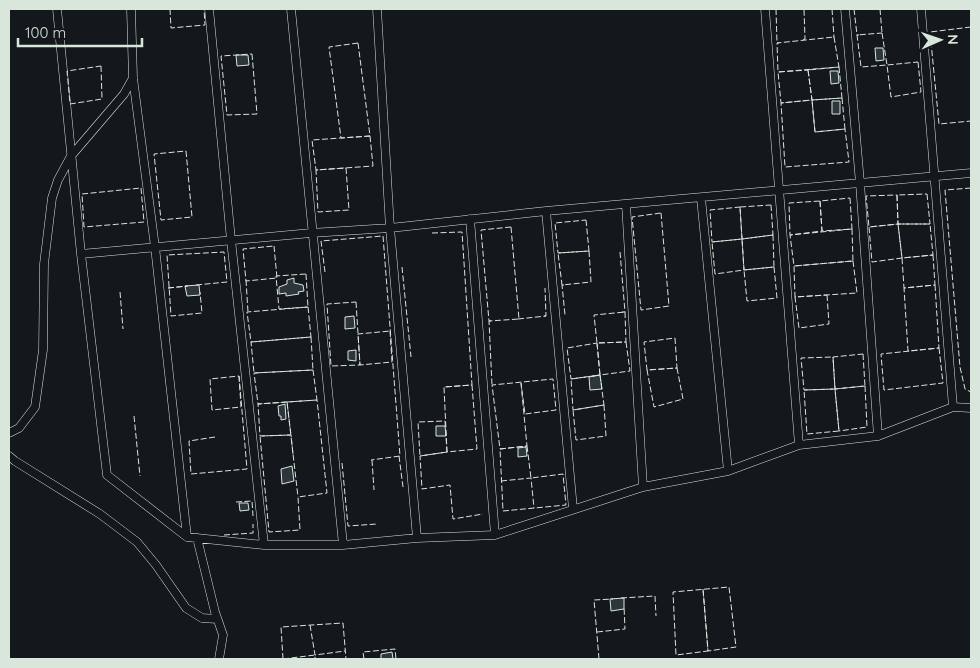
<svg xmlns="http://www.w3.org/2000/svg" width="980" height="668" font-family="Quicksand,sans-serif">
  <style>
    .building { fill: #2c363c; stroke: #d8e6dc }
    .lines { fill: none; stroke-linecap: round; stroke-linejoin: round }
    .street-casing { stroke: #d8e6dc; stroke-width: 9 }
    .street { stroke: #14181c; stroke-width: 8 }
    .fence { stroke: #d8e6dc; stroke-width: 1; stroke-dasharray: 6 2.5; stroke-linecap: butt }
  </style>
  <rect width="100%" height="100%" fill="#14181c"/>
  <path class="building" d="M875,48H883L884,60L876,61Z
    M236,55H248L249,65L237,66Z
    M830,71H838L839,83L831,84Z
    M832,101H840V114H832Z
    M294,278V283L303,285L304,291L298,292L299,294L286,296V293L279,294V287L287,284V280Z
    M199,285L200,295L187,296L185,286Z
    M354,316L355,328L345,329V317Z
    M356,350V361L348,360V351Z
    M600,375L602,389L590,390L589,377Z
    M285,404L286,419L281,420V416H279L278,406Z
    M436,426H445L446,436H436Z
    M526,447L527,456L518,457V448Z
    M292,466L294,481L282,484L281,469Z
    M239,503H248L249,510L240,511Z
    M624,598V609L611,611L610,599Z
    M392,652L393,659H381V654Z"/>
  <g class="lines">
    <g class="street-casing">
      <path id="street" d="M57,9L81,254L107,475L187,537L264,545H343L417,538L495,535L643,487L728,471L799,445L878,436L953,407L971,408
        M131,9L133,78L155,247L187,537
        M209,9L231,240L264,545
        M291,9L343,545
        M377,9L390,228L417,538
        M765,9L799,445
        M845,9L860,183L878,436
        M921,9L953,407
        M701,198L728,471
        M626,204L643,487
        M546,211L573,509
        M470,219L495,535
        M81,254L311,233L390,228L546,211L971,173
        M9,433L19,428L35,407L43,350L44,264L52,198L58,180L71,156L124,94L133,78
        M9,456L15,461L100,514L137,542L156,565L186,608L202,618L217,619
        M197,538L215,612L223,635L219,659"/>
    </g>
    <use href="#street" class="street"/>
    <path class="fence" d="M170,9L171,28L205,25L204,9
      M776,9L777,43H779
      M832,9L834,37H833
      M854,9L857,35H859
      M880,9L882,33
      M971,27L930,32L939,124L971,121
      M882,33L887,65L861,67L857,35Z
      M834,37L839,67L778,72L777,43Z
      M803,40L805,39L804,9
      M358,43L370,136L341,138L329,47Z
      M252,54L257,114L227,115L221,56Z
      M918,62L921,92L891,97L887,65Z
      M101,66L102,99L70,104L67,71Z
      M839,67L842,98L812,100L808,70Z
      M808,70L812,100L781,103L778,72Z
      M842,98L845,129L815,132L812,100Z
      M812,100L815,132L845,129L849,162L785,167L781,103Z
      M370,136L373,166L316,170L312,140Z
      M186,151L192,217L161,220L154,154Z
      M346,168L349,210L318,212L316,170Z
      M141,188L144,222L84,227L82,194Z
      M971,188L945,190L960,367L965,389L971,392
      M927,194L930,224H898L897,195Z
      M897,195L898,224L869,227L866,196Z
      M850,198L852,229L822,231L820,201Z
      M820,201L822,231L790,235L789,203Z
      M771,205L773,235L742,239L740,207Z
      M740,207L742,239L712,242L710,210Z
      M661,213L669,306L641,310L632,217Z
      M586,220L589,251L558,253L555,223Z
      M898,224L902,258L872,262L869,227Z
      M898,224H930L933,255L902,258Z
      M511,227L519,319L489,321L481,230Z
      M852,229L853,261L794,266L790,235Z
      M432,233L462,232L472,385L444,387
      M773,235L774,267L744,270L742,239Z
      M742,239L744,270L715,274L712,242Z
      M274,246L277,278L246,281L243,249Z
      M589,251L591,282L562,285L558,253Z
      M620,252L625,312H622
      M933,255L935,285L904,288L902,258Z
      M853,261L857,293L795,297L794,266Z
      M402,267L411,357
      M774,267L777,298L747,301L744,270Z
      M325,272L321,241L383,236L400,456L371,460
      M306,274L308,307L279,309L276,276Z
      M246,280L248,312
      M196,285L227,282L224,252L167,255L171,316L202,313L200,292
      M564,285H562L565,315
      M935,285L939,348L908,351L904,288Z
      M168,288L188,286
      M168,288L187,286
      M120,292L123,329
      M827,295L829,324L799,328L795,297Z
      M356,302L360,365L331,366L327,304Z
      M308,307L311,337L251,342L247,312Z
      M625,312L626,342L597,343L594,315Z
      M544,316H546L545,288
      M518,319L546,316
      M491,321H489L492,385H494
      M390,331L392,362L360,365L358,334Z
      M311,337L313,370L254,373L251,342Z
      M675,338L677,368L647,370L644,342Z
      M626,342L630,371L600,375L597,343Z
      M597,343L600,375L571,379L567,348Z
      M939,348L943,383L884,390L881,354Z
      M863,354L865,386L835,389L833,357Z
      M833,357L835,389L804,390L801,358Z
      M677,368L683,399L654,407L647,370Z
      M313,370L317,400L258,404L254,373Z
      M600,375L604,405L573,410L571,379Z
      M239,376L241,407L212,410L210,379Z
      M521,383L527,446L500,449L492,385L553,379L556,410L525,414L521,383
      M472,385L477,449L447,452L444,387Z
      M865,386L867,427L839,431L835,389Z
      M835,389L839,431L807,434L804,390Z
      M287,402L291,435L260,436L258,404Z
      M604,405L606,436L576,440L573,410Z
      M134,416L140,476
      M445,421L447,452L420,456L418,422Z
      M215,437L189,441L191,474L247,469L239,376
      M527,446L531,478L563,474L566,505L503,511L500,449Z
      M447,452L420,456L422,489L450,485L453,519L483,514
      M293,454L291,435L260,436L269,532L300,530L298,497L327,493L317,400L287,402L298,497
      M399,456L403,487
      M372,460L374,490
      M342,463L348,526L377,524
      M501,481L531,478L534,508
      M236,502L252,501L253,516
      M224,535L253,533V524
      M703,589L708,651L736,647L729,587L673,592L676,655L708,651L703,589
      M621,598L655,596L656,616
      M310,625L315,655L345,651
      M597,632L625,629L624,606
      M283,659L281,627L343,623L346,659
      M283,659L315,655V659
      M364,659L363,652L395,649L396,659
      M599,659L594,600L613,599"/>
  </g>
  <rect width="980" height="668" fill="none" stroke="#d8e6dc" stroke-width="20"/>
  <g transform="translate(940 40) rotate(88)" stroke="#14181c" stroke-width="4" paint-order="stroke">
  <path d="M0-4L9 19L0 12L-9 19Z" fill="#d8e6dc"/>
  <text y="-8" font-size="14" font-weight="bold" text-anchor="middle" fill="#d8e6dc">N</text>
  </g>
  <path d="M18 38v8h124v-8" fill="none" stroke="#d8e6dc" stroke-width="2.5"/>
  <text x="25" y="38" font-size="15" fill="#d8e6dc" stroke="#14181c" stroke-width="4" paint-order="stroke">100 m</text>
</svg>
